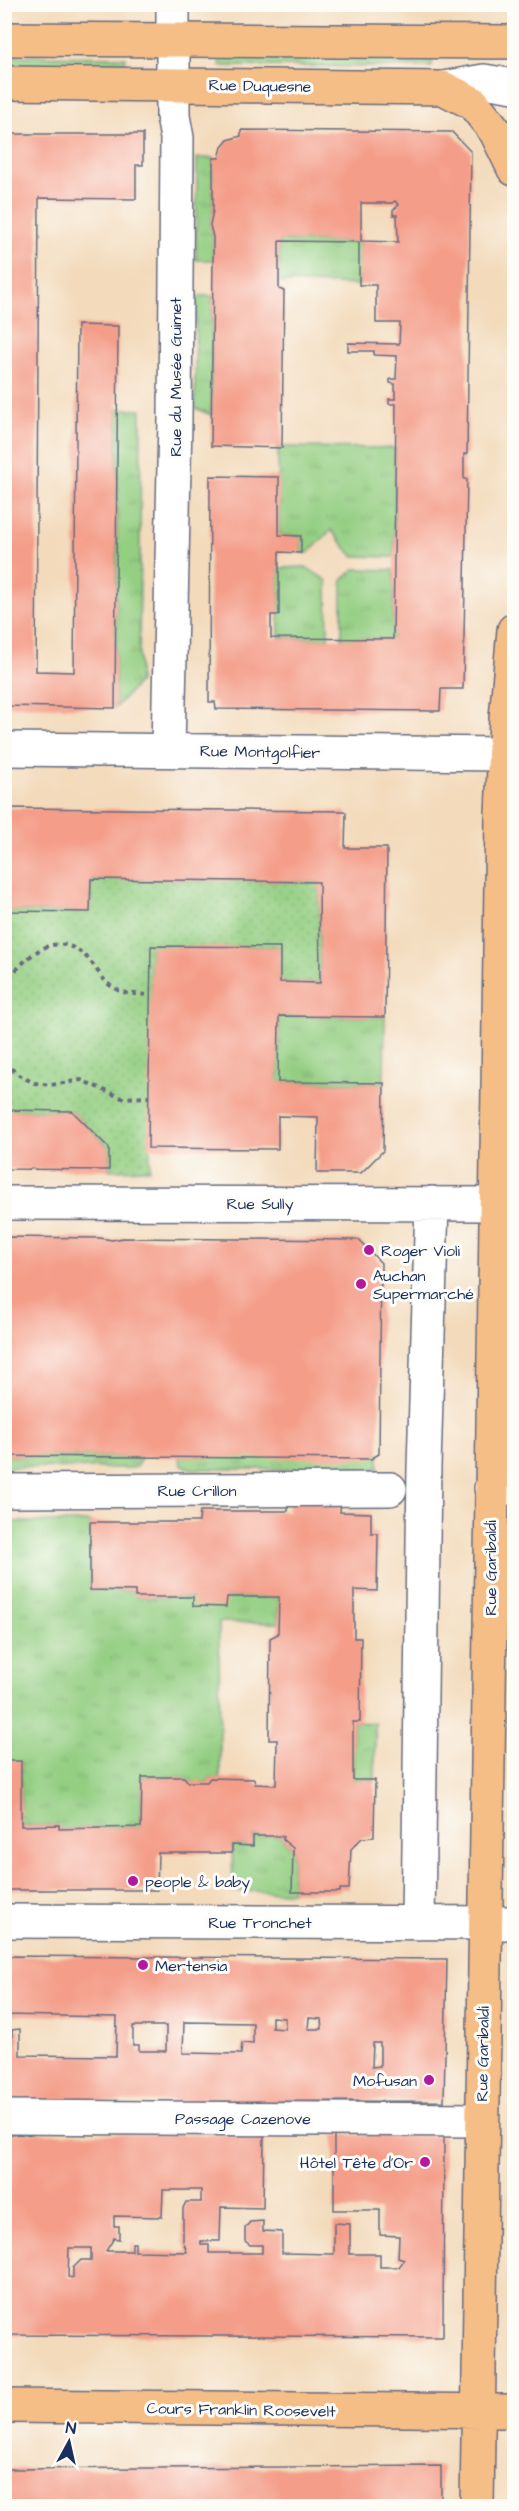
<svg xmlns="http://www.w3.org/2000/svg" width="519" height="2511" font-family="'Architects Daughter',sans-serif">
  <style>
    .grass { fill: url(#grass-tufts); stroke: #577e70; stroke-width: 1.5 }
    .park { fill: url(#park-dots); stroke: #577e70; stroke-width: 1.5 }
    .building { fill: #f49d89; fill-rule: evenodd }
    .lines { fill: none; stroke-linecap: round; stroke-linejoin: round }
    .minor-casing { stroke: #676b7f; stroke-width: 36 }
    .major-casing { stroke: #676b7f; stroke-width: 36 }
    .path { stroke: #676b7f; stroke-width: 4; stroke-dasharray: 4.5 4.5; stroke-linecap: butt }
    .minor { stroke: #fff; stroke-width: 33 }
    .major { stroke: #f6be87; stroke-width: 33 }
    .poi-dot { fill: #b5179e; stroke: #fdfcf7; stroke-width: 2 }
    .labels { text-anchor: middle; stroke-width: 6; stroke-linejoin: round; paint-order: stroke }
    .street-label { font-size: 16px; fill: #1b2f5e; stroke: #fdfcf7 }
    .poi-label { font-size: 16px; fill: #1b2f5e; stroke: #fdfcf7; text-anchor: start }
  </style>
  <defs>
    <pattern id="grass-tufts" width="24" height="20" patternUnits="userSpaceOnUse" patternTransform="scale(1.5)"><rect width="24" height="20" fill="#93ce81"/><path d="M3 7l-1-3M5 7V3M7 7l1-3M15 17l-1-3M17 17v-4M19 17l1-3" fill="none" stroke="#7eb172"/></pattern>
    <pattern id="park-dots" width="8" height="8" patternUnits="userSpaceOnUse" patternTransform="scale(1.5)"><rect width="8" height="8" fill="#93ce81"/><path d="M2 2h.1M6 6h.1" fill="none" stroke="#7eb172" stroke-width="1.8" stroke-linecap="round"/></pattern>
  </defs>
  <rect width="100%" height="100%" fill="#fdfcf7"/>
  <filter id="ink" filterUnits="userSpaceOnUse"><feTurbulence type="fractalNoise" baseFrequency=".0167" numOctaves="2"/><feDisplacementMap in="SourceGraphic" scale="12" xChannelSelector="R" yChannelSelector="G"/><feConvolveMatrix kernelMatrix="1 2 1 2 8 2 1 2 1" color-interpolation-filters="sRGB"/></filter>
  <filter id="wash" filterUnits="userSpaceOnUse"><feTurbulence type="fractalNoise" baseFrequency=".008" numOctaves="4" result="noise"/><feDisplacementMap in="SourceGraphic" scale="24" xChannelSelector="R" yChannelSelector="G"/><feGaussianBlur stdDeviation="1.35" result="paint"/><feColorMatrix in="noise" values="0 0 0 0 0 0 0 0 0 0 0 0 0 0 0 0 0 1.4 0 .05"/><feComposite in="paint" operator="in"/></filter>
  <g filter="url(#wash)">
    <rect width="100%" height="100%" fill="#f3dabb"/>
    <path class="grass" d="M5,56L125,57V65H5Z
      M220,57L432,59V67L220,66Z
      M197,158H213V211L210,225L213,237V260H196Z
      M279,241L359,242V285L279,282Z
      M196,296H212L211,415L195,408Z
      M118,409L141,410L139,682L115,708Z
      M278,447L395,448L394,557L353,556L331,530L308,553H301V536L279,535Z
      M306,567L327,581L328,639L279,637V568Z
      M355,569L394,570L393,639H342V580Z
      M279,1016L385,1017L384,1083L278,1082Z
      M379,1454V1469H191L181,1464L179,1457Z
      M5,1456L141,1457L138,1466L133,1468L5,1467Z
      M5,1522H90V1590L135,1591L136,1597H279L278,1623L219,1622L220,1779L210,1778L207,1782H188L184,1777H142L141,1827L59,1829L58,1825L21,1826V1762L5,1761V1725L11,1708H4Z
      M353,1722L375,1723V1780H353Z
      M253,1836H283V1840L293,1848L292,1892L233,1891L232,1845L253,1846Z"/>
    <path class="park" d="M5,878V911L90,912L91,879L319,882L320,983L280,982V947H151L150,1169L109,1170V1148L72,1111L5,1110Z"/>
    <g id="blocks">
      <path class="building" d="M241,130L452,132L471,152L467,454H464V479H467L463,689H441L440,711L216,709L215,702H209L210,476L279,477V535L301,536V553L279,552V615H271V638L393,639L396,404H389V399H395V384L390,383V379H396L397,356L374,355V351H348V343L399,344L400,323H376V285H359V242L279,241V289L284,291L282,448L211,446L213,260V237L210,225L213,211V158H219L222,147L228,140L241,136ZM395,201L399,205L393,210V215H397L398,242L361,241V203H392Z
        M4,134H143V165H136V199L39,198L36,671L74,672L77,325L118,326L115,708L4,706Z
        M4,808L344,811L346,813L345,848H387L385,1017L279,1016L278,1082L384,1083L383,1151L361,1173H317L318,1117L278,1116V1149L148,1148L151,946L280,947V982L320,983L319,882L91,879L90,912L5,911Z
        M4,1110L72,1111L109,1148V1170L4,1169Z
        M4,1237L100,1238L112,1240L123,1238L359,1240L381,1263L379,1454L371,1459L4,1456Z
        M288,1498H341L340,1512L371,1513V1533H378L377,1591L354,1590V1638H361L360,1722H353V1780H375L374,1837L362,1838L351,1849L349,1889H340V1892H292L293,1848L283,1840V1836H253V1846L232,1845V1853H158L157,1890H4V1761H21V1826L59,1825V1829L141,1827L142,1777H184L188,1782H207L210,1778L254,1779L255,1784L276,1785L277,1740H269L270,1638L278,1634L279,1597H227L226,1607L193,1606V1597H135V1591L90,1590V1522H199L200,1511H288Z
        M4,1708H12L5,1726H4Z
        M4,1956L447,1959L444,2101L4,2102V2043H12V2030L20,2029V2055L116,2056L117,2017L4,2015ZM272,2017L285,2018V2029L272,2028ZM309,2018L321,2019L322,2029H308ZM184,2022L253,2023V2044L242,2043L241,2054L183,2053ZM133,2026H166V2051H139V2045H133ZM373,2043H380V2066L372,2067Z
        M4,2133L264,2135L263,2208L221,2207L220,2241H201V2245H209V2253H262V2245H250L245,2241V2228L250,2222L263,2221V2231L282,2232V2253L334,2254V2223L350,2224V2254H380V2267H399L404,2260L398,2258L399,2236L380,2235V2210H334V2135L444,2136L443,2337L4,2335ZM163,2190H201V2202H186L183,2208V2241L187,2252L135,2251V2243H132V2251H106L114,2238L119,2239V2226H114V2216L162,2217ZM69,2248H91V2260H81L73,2268V2278L68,2277Z
        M441,2466V2506H4V2469Z"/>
    </g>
  </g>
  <g filter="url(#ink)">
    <use href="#blocks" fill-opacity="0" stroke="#676b7f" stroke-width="1.5"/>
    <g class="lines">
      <g class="minor-casing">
        <path id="minor" d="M443,88L484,81L514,86
          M4,749L505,754
          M168,750L175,420L177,138L173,116V4
          M4,1203L514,1204
          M491,1488H514
          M4,1491L390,1489
          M4,1921L514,1923
          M418,1923L424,1467L432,1203
          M4,2117L481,2120"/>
      </g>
      <g class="major-casing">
        <path id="major" d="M4,39L514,42
          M4,83L443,88L473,103L496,132L514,169
          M4,2406L514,2411
          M477,2506C484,1943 494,1380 502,816L506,718L514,630"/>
      </g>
      <path class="path" d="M4,984C24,960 51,928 83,954C95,963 101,981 114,988C125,995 138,994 150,995
        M4,1063L19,1075L34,1083L51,1085L81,1080L122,1098L149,1097"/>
      <use href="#minor" class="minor"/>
      <use href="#major" class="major"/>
    </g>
  </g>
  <g class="poi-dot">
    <circle cx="369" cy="1250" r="6"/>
    <circle cx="361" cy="1284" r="6"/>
    <circle cx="133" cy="1881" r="6"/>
    <circle cx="143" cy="1965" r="6"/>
    <circle cx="429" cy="2080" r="6"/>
    <circle cx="425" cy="2162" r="6"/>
  </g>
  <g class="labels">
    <g class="street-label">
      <text transform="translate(260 85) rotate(1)" y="6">Rue Duquesne</text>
      <text transform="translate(175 377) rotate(-90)" y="6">Rue du Musée Guimet</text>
      <text transform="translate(260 751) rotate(1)" y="6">Rue Montgolfier</text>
      <text x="260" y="1209">Rue Sully</text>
      <text x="197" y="1496">Rue Crillon</text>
      <text transform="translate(490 1568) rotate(-90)" y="6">Rue Garibaldi</text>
      <text x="260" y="1928">Rue Tronchet</text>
      <text transform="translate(482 2054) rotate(-89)" y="6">Rue Garibaldi</text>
      <text x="243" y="2124">Passage Cazenove</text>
      <text transform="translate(241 2409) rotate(1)" y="6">Cours Franklin Roosevelt</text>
    </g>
    <g class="poi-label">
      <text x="381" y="1256">Roger Violi</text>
      <text x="373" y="1281">Auchan<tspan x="373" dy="18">Supermarché</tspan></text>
      <text x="145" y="1887">people &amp; baby</text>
      <text x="155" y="1971">Mertensia</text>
      <text x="417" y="2086" text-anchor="end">Mofusan</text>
      <text x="413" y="2168" text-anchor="end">Hôtel Tête d'Or</text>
    </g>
  </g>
  <rect width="519" height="2511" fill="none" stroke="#fdfcf7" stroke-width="24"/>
  <g transform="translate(69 2442) rotate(8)" stroke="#fdfcf7" stroke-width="4.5" paint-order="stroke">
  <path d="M0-4.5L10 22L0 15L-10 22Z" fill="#1b2f5e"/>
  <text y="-9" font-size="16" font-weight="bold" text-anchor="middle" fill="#1b2f5e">N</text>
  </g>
</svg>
